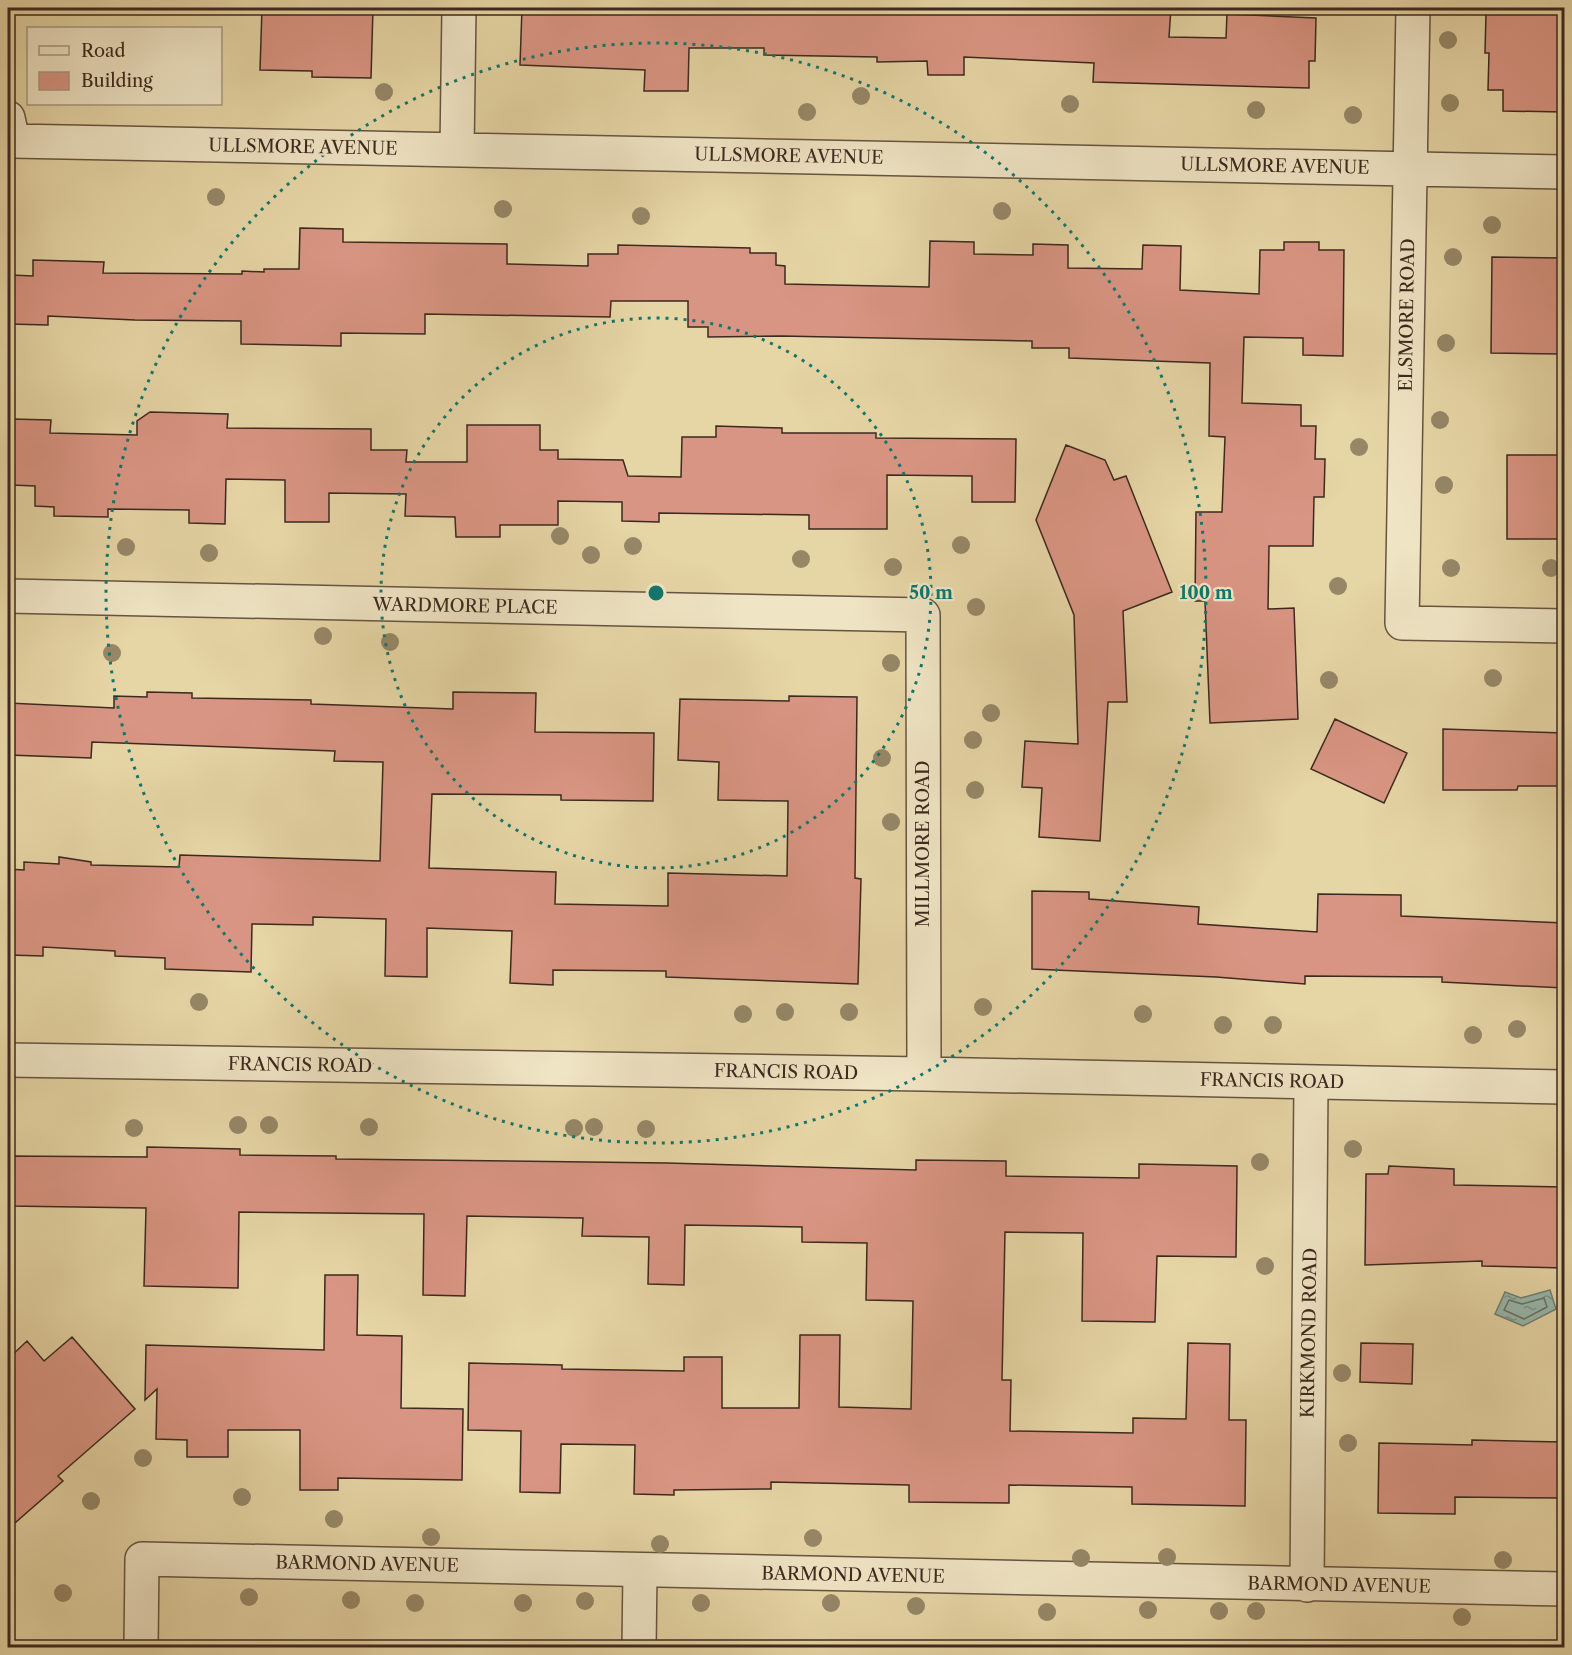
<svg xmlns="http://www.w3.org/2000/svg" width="1572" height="1655" font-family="'Libre Caslon Text',serif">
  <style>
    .water { fill: url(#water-ripples); stroke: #737f74; stroke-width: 1.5 }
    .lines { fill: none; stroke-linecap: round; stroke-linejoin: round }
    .shore { stroke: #6a7066; stroke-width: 1.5 }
    .building { fill: #d99583; stroke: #3c291f; stroke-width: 1.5 }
    .minor-casing { stroke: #665440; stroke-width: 36 }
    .minor { stroke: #efe4c4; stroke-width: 33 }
    .tree { fill: #968767 }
    .ring { fill: none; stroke: #0f766e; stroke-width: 3; stroke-dasharray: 3 6 }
    .labels { text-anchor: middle; stroke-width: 4.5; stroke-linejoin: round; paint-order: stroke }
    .street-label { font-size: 18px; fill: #3c291f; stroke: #efe4c4 }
    .centre { fill: #0f766e; stroke: #efe4c4; stroke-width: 3 }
    .ring-label { font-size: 18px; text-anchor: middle; font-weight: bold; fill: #0f766e; stroke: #efe4c4; stroke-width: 4.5; stroke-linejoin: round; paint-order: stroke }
  </style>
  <defs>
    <pattern id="water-ripples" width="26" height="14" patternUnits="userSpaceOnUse" patternTransform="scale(1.5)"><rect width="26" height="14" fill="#97b8ad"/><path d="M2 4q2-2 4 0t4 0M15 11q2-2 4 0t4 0" fill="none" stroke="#7c968c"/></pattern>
  </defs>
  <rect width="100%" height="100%" fill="#e6d5a5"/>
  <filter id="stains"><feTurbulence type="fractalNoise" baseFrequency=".00333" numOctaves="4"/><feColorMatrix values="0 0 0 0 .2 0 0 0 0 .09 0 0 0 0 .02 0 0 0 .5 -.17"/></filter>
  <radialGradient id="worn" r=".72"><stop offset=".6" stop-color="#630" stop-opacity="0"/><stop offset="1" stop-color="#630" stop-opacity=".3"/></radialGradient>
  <path class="water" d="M1550,1290L1556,1309L1523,1326L1495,1314L1505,1292L1521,1298Z"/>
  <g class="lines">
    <path class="shore" d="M1544,1298L1547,1307L1524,1319L1504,1310L1509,1300L1522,1304Z"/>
  </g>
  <path class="building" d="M262,8H373L371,78L312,77V71L260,70Z
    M522,8L645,13V8H992L1121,13V8H1171L1169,37L1226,38L1227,14L1316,18L1315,61H1309V88L1093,82L1094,63L964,57V75H928L927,61L877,62V57L764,55V48H689L688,91H644L645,70L520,65Z
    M1486,13L1564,14V112L1503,111V90H1488L1489,53H1485Z
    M300,228L343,229V242L507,244V264L588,266V254H618V245L750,248V253H776V265L785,266V284L929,287L930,241L974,242V254L1033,255V244L1068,245V268L1142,269L1143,245L1181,246L1180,290L1259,294L1260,250H1284V242H1319V250H1344L1343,356L1303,355V338L1244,337L1242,403L1301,405V426H1316L1315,459H1325L1324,497H1314L1313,546H1269L1268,609L1294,608L1298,719L1210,723L1205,601H1195L1196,512H1222L1225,437L1209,436L1210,363L1069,358V348H1032V341L781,336L708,337V327H688V301H611L610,317L425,314V334L341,333V346L241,344V321L135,320L48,316V325L9,324L11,275L33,276V260L104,262L103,273L242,274V271L264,272V269H299Z
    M1492,257L1564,258L1560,354L1491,353Z
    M150,412L228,414L227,428L371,429V450H407L406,462H467V425H540V450H558V459L623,460L628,476L681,477L682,437H716V426L782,428V433H876V438L1016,439L1015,502H972V476L887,475V529H809V515L659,513V522L622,521V502L558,501V525H500V537H456L455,517L405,516L406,494L329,493V522H285V480L226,479L225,524L189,523V510L108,509V517L54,516V507L35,506V486L11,485V419L51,420L50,433L137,435V421Z
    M1066,445L1105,460L1114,480L1126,476L1172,592L1123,611L1127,702H1108L1100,841L1039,837L1042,788L1022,787L1025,741L1078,744L1074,615L1036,520Z
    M1507,455H1564V539H1507Z
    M147,692L192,693V698L311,700V704L453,709V692L536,693L535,732L654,733L653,801L561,800V795L432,794L429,868L556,872L555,904L668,906V873L787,876L788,801L718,800L719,762L678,760L680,699L789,701V696L857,697L855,878L861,879L858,984L666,977V971L553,970V985L510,983L512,931L427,928V977L385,976L386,919L313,917V925L252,924L251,972L165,969V958L115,956V951L43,947V956L8,955V869L24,870V862L59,864V857L91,862V865L179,867L180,855L380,861L383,762L334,761L335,751L92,742L91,758L8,755V703L114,708V696L147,697Z
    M1335,719L1407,753L1384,803L1311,769Z
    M1443,729L1564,733V786H1518L1517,790H1443Z
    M1032,891L1089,892V899L1199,907L1198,924L1317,932L1318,894L1401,895V916L1564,923V988L1442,982V977L1305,976V984L1216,977L1032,969Z
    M147,1147L240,1149V1155L336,1156V1159L667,1163L916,1170V1160L1006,1161V1176L1139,1178V1164L1237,1166L1236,1257L1157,1256L1155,1322L1082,1321L1083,1233L1005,1232L1002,1380H1011L1010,1431L1133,1433V1418L1186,1419L1188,1343L1230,1344L1229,1420H1246L1245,1506L1132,1504V1487L1009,1485V1503L909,1502V1485L771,1482V1489L674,1490V1495L634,1494L635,1445L561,1444L560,1493L520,1492L521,1431L468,1430L469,1363L562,1365V1369L684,1371V1357H722V1408H799L800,1335H840L839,1407L911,1409L913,1301L866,1300L867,1243L802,1242V1227L685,1225L684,1285L648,1284L649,1237L582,1236L583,1218L467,1216L465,1296L423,1295L424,1214L239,1212L238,1288L144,1286L146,1208L8,1206V1156L147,1157Z
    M1389,1166L1454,1169V1185L1564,1187V1268L1482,1266V1261L1365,1265L1366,1174H1388Z
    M325,1275H358L357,1335L402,1336L401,1408L463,1409L462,1480L338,1478V1490H300V1430H228V1457H187V1440L156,1439L157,1389L145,1400L146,1345L324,1350Z
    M72,1337L135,1409L58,1476L63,1481L8,1529V1359L27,1341L44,1361Z
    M1361,1343L1413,1344L1412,1384L1360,1382Z
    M1472,1440L1563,1442L1562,1498L1455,1497V1514L1378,1513L1379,1443L1472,1445Z"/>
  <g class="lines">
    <g class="minor-casing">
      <path id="minor" d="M1413,8L1402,623L1564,626
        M8,118L13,141L1564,172
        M457,150L459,8
        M8,596L923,615L924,1074
        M8,1060L924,1074L1564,1087
        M1307,1585L1311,1082
        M141,1648L142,1559L1564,1589
        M639,1648L640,1570"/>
    </g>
    <use href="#minor" class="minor"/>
  </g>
  <g class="tree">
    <circle cx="1448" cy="40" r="9"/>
    <circle cx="384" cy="92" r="9"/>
    <circle cx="861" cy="96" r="9"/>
    <circle cx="1450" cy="103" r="9"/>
    <circle cx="1070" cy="104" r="9"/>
    <circle cx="1256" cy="110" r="9"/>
    <circle cx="807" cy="112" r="9"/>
    <circle cx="1353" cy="115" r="9"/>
    <circle cx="216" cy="197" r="9"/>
    <circle cx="503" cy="209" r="9"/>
    <circle cx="1002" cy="211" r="9"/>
    <circle cx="641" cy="216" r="9"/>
    <circle cx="1492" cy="225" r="9"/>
    <circle cx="1453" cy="257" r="9"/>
    <circle cx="1446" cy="343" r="9"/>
    <circle cx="1440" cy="420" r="9"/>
    <circle cx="1359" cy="447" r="9"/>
    <circle cx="1444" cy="485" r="9"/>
    <circle cx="560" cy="536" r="9"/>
    <circle cx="961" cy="545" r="9"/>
    <circle cx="633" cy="546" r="9"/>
    <circle cx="126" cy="547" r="9"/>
    <circle cx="209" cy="553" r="9"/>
    <circle cx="591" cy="555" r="9"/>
    <circle cx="801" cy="559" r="9"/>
    <circle cx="893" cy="567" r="9"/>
    <circle cx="1451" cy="568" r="9"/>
    <circle cx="1551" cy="568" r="9"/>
    <circle cx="1338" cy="586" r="9"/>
    <circle cx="976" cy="607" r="9"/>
    <circle cx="323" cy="636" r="9"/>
    <circle cx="390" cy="642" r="9"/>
    <circle cx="112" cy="653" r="9"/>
    <circle cx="891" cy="663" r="9"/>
    <circle cx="1493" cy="678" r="9"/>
    <circle cx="1329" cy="680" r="9"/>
    <circle cx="991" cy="713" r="9"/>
    <circle cx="973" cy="740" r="9"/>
    <circle cx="882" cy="758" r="9"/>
    <circle cx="975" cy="790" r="9"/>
    <circle cx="891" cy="822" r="9"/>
    <circle cx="199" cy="1002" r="9"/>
    <circle cx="983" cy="1007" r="9"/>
    <circle cx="785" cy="1012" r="9"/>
    <circle cx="849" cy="1012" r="9"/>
    <circle cx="743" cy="1014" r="9"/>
    <circle cx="1143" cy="1014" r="9"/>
    <circle cx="1223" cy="1025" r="9"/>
    <circle cx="1273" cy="1025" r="9"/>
    <circle cx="1517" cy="1029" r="9"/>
    <circle cx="1473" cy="1035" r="9"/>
    <circle cx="238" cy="1125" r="9"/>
    <circle cx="269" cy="1125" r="9"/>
    <circle cx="369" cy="1127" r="9"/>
    <circle cx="594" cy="1127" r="9"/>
    <circle cx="134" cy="1128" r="9"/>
    <circle cx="574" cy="1128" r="9"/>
    <circle cx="646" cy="1129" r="9"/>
    <circle cx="1353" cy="1149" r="9"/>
    <circle cx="1260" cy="1162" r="9"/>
    <circle cx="1265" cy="1266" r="9"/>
    <circle cx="1342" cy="1373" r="9"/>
    <circle cx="1348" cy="1443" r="9"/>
    <circle cx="143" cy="1458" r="9"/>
    <circle cx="242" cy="1497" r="9"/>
    <circle cx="91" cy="1501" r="9"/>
    <circle cx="334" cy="1519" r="9"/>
    <circle cx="431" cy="1537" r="9"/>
    <circle cx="813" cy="1538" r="9"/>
    <circle cx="660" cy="1544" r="9"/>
    <circle cx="1167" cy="1557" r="9"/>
    <circle cx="1081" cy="1558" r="9"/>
    <circle cx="1503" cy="1560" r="9"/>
    <circle cx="63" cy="1593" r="9"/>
    <circle cx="249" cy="1597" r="9"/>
    <circle cx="351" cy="1600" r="9"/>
    <circle cx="585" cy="1601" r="9"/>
    <circle cx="415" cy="1603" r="9"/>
    <circle cx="523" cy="1603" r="9"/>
    <circle cx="701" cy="1603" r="9"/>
    <circle cx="831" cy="1603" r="9"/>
    <circle cx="916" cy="1606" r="9"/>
    <circle cx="1148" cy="1610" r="9"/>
    <circle cx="1219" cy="1611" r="9"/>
    <circle cx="1256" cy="1611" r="9"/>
    <circle cx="1047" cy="1612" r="9"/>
    <circle cx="1462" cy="1617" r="9"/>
  </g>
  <g class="ring">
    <circle cx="656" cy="593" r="275"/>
    <circle cx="656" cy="593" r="550"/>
  </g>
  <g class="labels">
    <g class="street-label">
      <text transform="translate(303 147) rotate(1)" y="6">ULLSMORE AVENUE</text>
      <text transform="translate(789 156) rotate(1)" y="6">ULLSMORE AVENUE</text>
      <text transform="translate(1275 166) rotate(1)" y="6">ULLSMORE AVENUE</text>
      <text transform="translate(1407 315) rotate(-89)" y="6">ELSMORE ROAD</text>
      <text transform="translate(465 606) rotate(1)" y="6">WARDMORE PLACE</text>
      <text transform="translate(923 844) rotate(-90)" y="6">MILLMORE ROAD</text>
      <text transform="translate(300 1065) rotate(1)" y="6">FRANCIS ROAD</text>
      <text transform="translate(786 1072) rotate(1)" y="6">FRANCIS ROAD</text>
      <text transform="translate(1272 1081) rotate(1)" y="6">FRANCIS ROAD</text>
      <text transform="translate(1309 1333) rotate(-89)" y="6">KIRKMOND ROAD</text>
      <text transform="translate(367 1564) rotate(1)" y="6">BARMOND AVENUE</text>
      <text transform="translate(853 1575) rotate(1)" y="6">BARMOND AVENUE</text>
      <text transform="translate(1339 1585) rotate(1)" y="6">BARMOND AVENUE</text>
    </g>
  </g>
  <circle cx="656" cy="593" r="9" class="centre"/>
  <g class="ring-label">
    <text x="931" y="599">50 m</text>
    <text x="1206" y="599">100 m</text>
  </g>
  <rect width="1572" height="1655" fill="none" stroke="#e6d5a5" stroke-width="30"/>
  <rect x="9" y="9" width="1554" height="1637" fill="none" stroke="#3c291f" stroke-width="3"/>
  <rect x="15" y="15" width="1542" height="1625" fill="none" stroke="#3c291f" stroke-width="1.5"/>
  <rect x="27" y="27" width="195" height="78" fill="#efe4c4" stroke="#a79982" stroke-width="1.5"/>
  <rect x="39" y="46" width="30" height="9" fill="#efe4c4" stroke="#a79982" stroke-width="1.5"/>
  <text x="81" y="57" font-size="18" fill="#3c291f">Road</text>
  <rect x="39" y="72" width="30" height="18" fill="#d99583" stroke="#a79982" stroke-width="1.5"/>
  <text x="81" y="87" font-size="18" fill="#3c291f">Building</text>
  <rect width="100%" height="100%" filter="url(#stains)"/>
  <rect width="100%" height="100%" fill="url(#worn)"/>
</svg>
